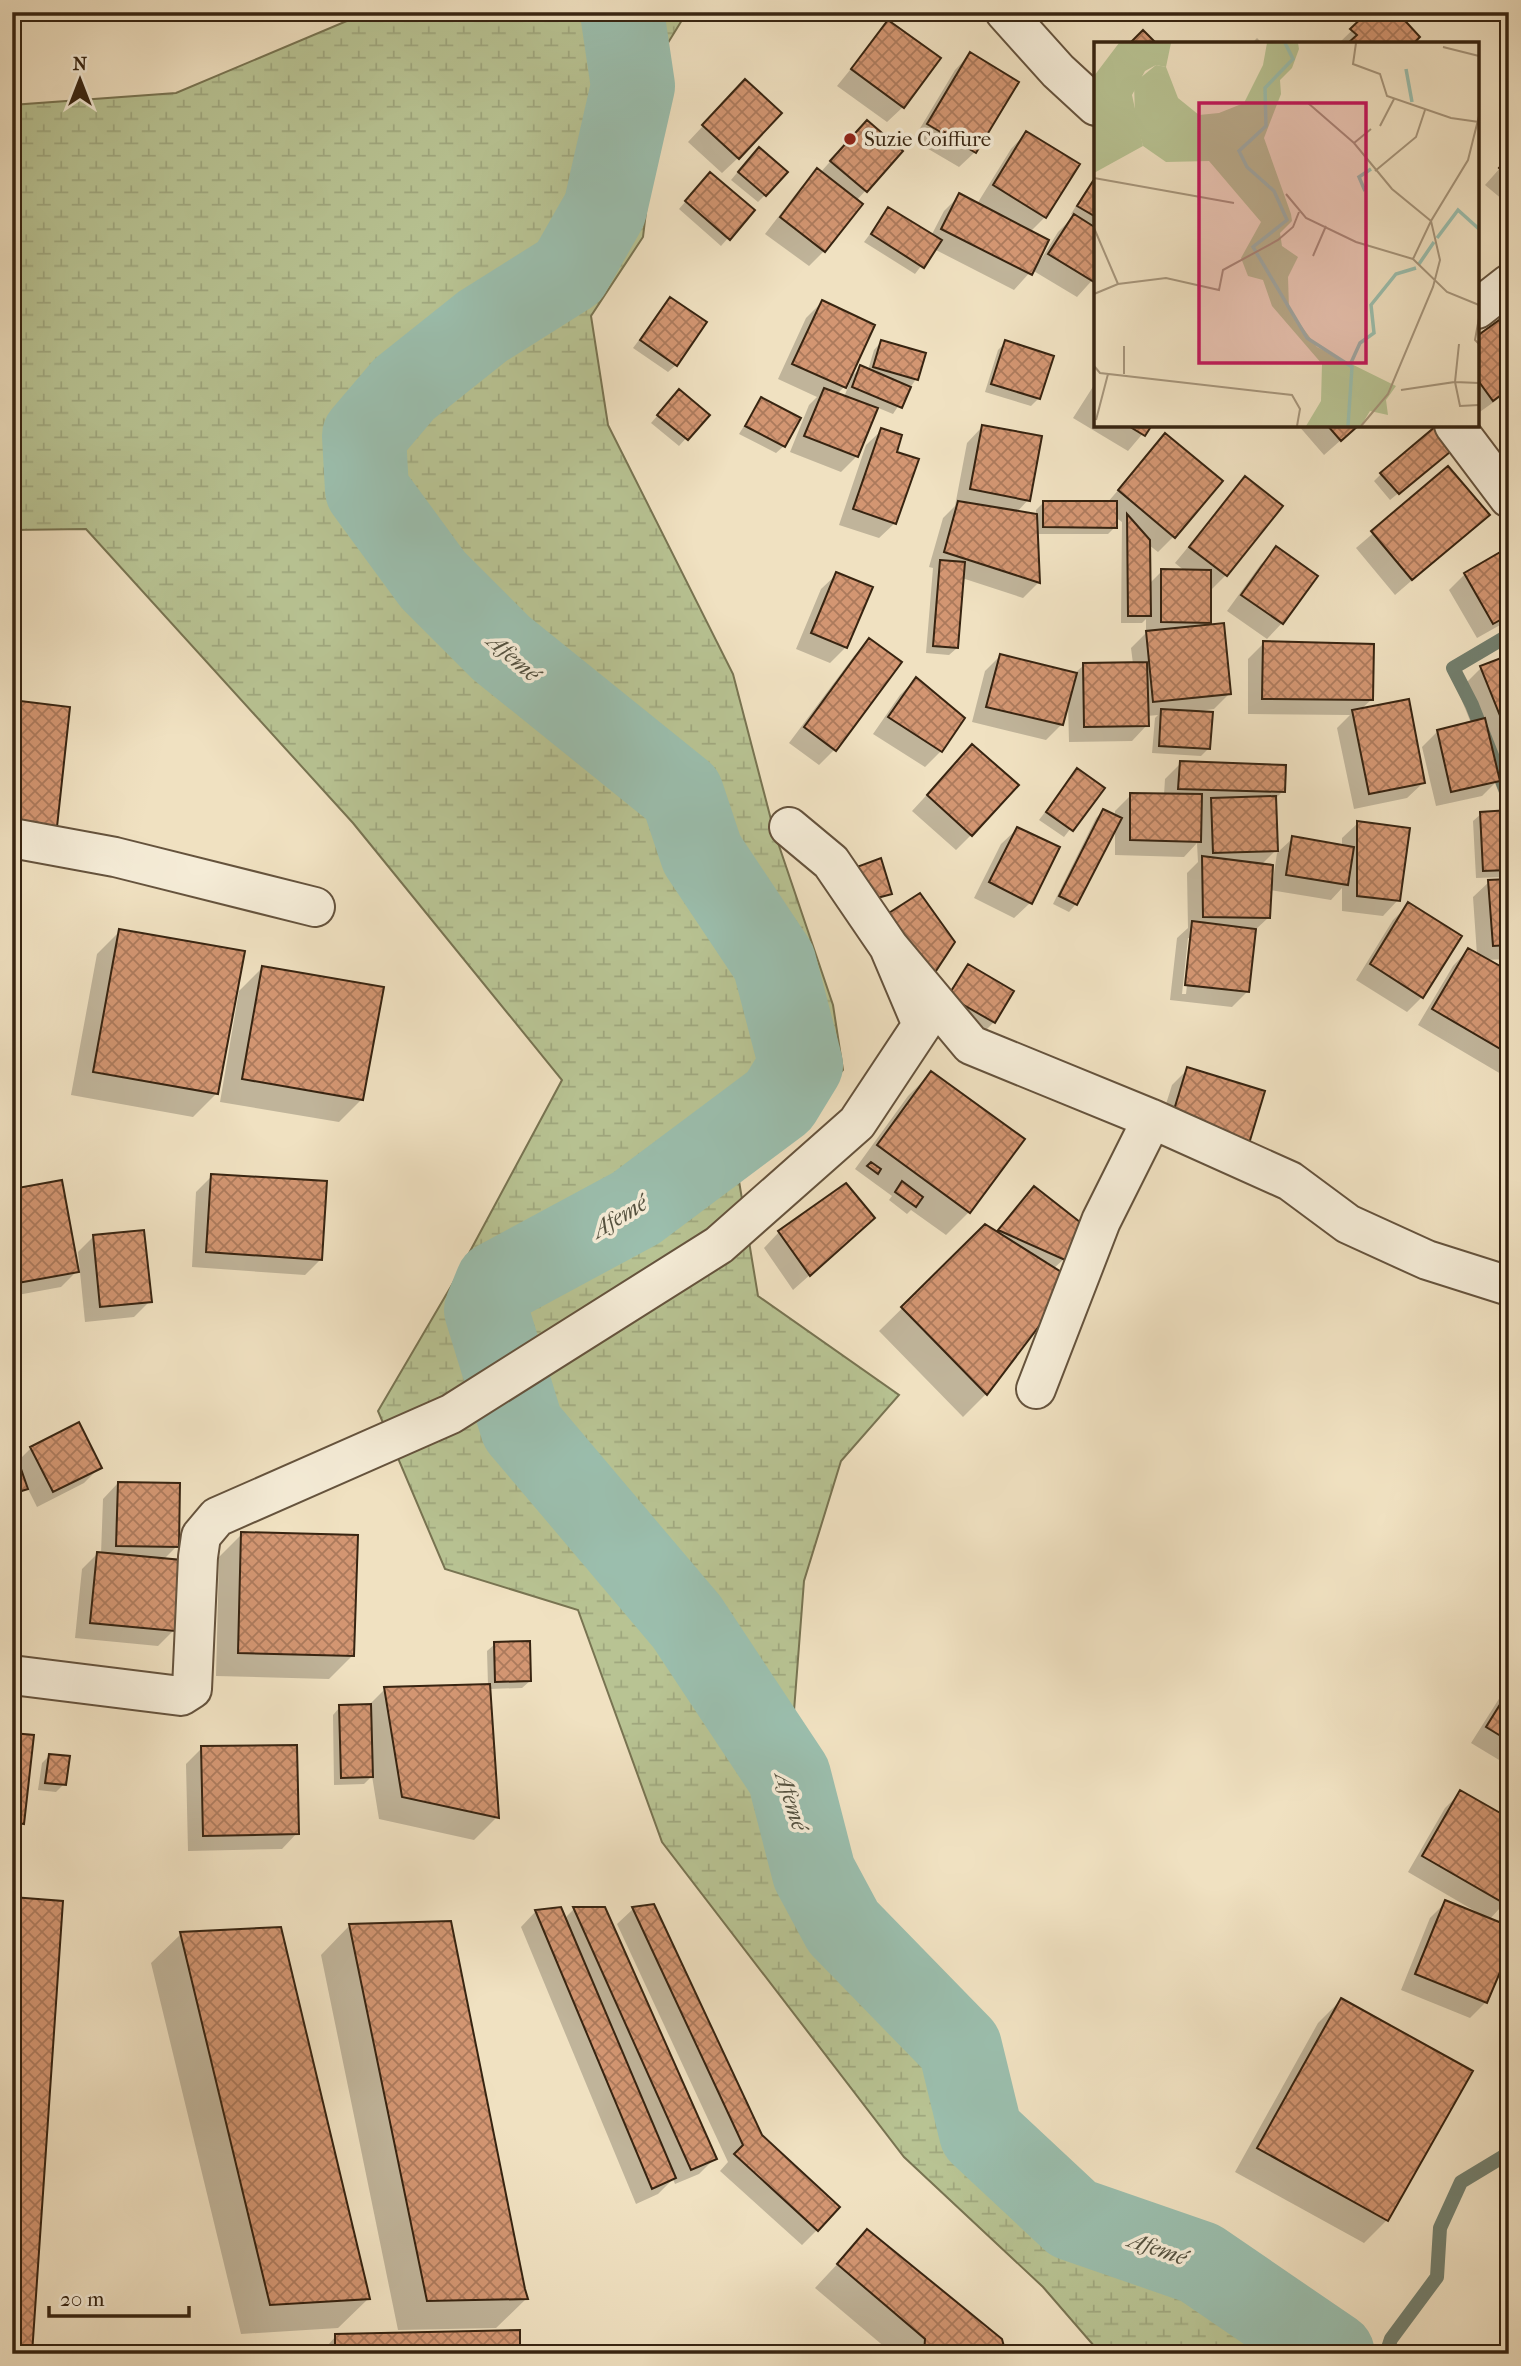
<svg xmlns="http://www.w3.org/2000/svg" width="1521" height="2366" font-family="'IM FELL French Canon',serif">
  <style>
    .wetland { fill: url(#wetland-marsh); stroke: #787452; stroke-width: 2 }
    .shadow { fill: #0003; fill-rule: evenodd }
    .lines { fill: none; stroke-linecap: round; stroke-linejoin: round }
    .stream { stroke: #73806f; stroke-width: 14 }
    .river { stroke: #9bbead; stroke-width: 84 }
    .building { fill: url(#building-cross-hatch); stroke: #372411; stroke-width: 2 }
    .minor-casing { stroke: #65533d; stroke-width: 42 }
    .minor { stroke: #f5ecd7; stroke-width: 38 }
    .poi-dot { fill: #8f2418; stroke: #f5ecd7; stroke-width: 2.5 }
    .labels { text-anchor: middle; stroke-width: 7; stroke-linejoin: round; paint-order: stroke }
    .poi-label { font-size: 21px; fill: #372411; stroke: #f5ecd7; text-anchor: start }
    .water-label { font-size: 23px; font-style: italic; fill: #555240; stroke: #f5ecd7 }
    .inset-river { fill: none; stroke: #9bbead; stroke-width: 3.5 }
    .inset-road { fill: none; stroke: #a6957b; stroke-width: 2 }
    .view { fill: #c2185b; fill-opacity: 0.15; stroke: #c2185b; stroke-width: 3.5 }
    .inset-edge { fill: none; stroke: #372411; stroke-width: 3.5 }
  </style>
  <defs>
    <pattern id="wetland-marsh" width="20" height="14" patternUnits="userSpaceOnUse" patternTransform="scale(1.75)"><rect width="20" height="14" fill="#b8c393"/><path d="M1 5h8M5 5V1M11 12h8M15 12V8" fill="none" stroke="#9fa77e"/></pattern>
    <pattern id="building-cross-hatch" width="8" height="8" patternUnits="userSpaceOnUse" patternTransform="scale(1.75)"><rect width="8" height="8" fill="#d39672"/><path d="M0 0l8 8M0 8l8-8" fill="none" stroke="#ac7a5c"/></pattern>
  </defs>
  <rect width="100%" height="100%" fill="#f0e1c1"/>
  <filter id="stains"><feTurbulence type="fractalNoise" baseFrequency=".00286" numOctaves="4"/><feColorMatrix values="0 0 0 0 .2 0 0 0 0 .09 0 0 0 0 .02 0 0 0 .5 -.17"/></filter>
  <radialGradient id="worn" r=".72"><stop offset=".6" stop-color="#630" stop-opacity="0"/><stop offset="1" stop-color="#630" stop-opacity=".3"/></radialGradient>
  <path class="wetland" d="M368,12H687L666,46L643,237L591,316L608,425L733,674L774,831L833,1005L843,1070L739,1181L758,1296L899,1395L841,1461L804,1581L789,1776L814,1873L843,1927L960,2047L981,2133L1073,2219L1200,2263L1333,2354H1101L1043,2287L904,2157L662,1842L578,1610L445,1569L378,1411L453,1283L562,1080L353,823L86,529L12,530V105L176,93Z"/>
  <path class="shadow" d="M1371,12L1411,44H1338Z
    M889,22L903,107L887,122L837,86Z
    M1257,38L1263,44H1251Z
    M970,54L975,152L959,167L913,140L955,70Z
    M730,97L738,158L722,173L688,142Z
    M1026,133L1045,217L1030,232L1037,260L1040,261L1058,232L1074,216L1071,214L1086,190L1093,183L1096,184V276L1077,297L1032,270L1014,290L934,249L915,274L864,242L889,209L931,236L944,211L960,195L977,204L1011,149Z
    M851,138L901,152L856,201L824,251L809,266L765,234L802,186L817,171L820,173Z
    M751,156L765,195L758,202L731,180Z
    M1509,158V205L1485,185Z
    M703,181L728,238L721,246L679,209Z
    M670,299L676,365L668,372L633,348Z
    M822,302L873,326L844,387L837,394L844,397L853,375L861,367L868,370L874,350L881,342L916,379L893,414L876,407L857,456L841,472L790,452L809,405L817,397L778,379L806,318Z
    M1509,315V391L1477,414V338Z
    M1006,342L1039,398L1031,406L985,392L998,350Z
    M1096,382V425H1150L1128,451L1073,418Z
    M672,399L707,415L679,446L651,423Z
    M761,399L784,446L776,453L739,434Z
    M1298,425H1358L1324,455Z
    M982,427L1028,500L1016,513L1036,516V510L1044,502L1107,503L1165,436L1173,537L1158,552L1149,545V584L1162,571L1186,572L1175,563L1245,478L1226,575L1209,592V622L1205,626L1230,693L1214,709L1198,711L1209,748L1201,756L1152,753L1155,718L1158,715L1147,716V725L1132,741L1069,742L1068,703L1062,724L1046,740L972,722L985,671L1000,656L1074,674L1084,665L1133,664L1131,648L1146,633V619L1142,623H1121L1122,522L1115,517V527L1108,534H1036L1038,583L1023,598L962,578L957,648L949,655L926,653L933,568L929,567L943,518L955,506L967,443Z
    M882,430L895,453V523L879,538L839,525L866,445Z
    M1445,455L1390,500L1374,481L1381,474Z
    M1448,469L1487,515L1395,595L1356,548Z
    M1277,549L1282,623L1267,639L1227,611L1261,564Z
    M1509,549V620L1477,638L1449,590L1465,574Z
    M837,574L846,647L830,663L796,649L821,589Z
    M869,641L835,749L819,765L789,743L854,656Z
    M1264,643L1371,700L1360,710L1423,783L1407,798L1354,809L1337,728L1350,715L1248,714V659Z
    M1509,657V799L1502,801L1495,783L1482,796L1436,806L1422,747L1438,731L1471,723L1458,691L1481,668Z
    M916,679L941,751L925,767L873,734L900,695Z
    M957,762L971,835L956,850L912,811Z
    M1181,763L1283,791L1275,799L1276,850L1261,865L1270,881H1273L1277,853L1293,838L1342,846V838L1358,823L1398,900L1383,916L1342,911V888L1331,900L1270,890L1269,917L1254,931L1248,991L1232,1007L1170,1000L1177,938L1188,928L1187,873L1198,862L1197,843L1184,857L1115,855V827L1076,904L1069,912L1053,904L1096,818L1103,811L1115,817V811L1131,795H1164L1165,779ZM1188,938H1192L1186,994H1182Z
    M1077,770L1102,788L1064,837L1039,820Z
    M1509,812V873L1505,877L1476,878L1473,821L1481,814Z
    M1017,829L1030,903L1014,918L974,898L1001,844Z
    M1509,880V959L1485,960L1509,973V1067L1501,1074L1418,1025L1453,966L1468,950L1477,955L1473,897L1489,882Z
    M1408,905L1422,997L1407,1012L1356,980L1393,920Z
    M120,931L216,1094L193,1117L71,1095L97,954Z
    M968,966L994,1022L986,1030L942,1004Z
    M262,968L362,1099L339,1122L220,1102L239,991Z
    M1188,1069L1263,1092L1155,1139L1172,1085Z
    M931,1073L969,1212L946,1235L911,1210L907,1214L889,1200L892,1196L855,1169L908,1096Z
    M212,1176L321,1259L305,1275L192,1267L196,1192Z
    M1034,1188L1064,1259L1053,1269L986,1394L963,1417L879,1331L985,1227L995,1233Z
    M12,1190L77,1271L61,1287L12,1296Z
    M779,1232L857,1233L793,1290L764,1248Z
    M94,1236L150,1301L134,1317L85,1322L78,1252Z
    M31,1448L100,1467L84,1483L37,1507L27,1487L12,1502V1449L17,1462Z
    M118,1483L177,1546L163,1560L174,1630L158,1646L75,1638L82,1569L97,1554H101L103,1499Z
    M12,1510L15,1525L12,1528Z
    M242,1534L352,1656L329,1679L216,1676L219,1557Z
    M495,1644L530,1681L522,1688L489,1689L497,1817L474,1840L379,1819L372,1776L364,1784L334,1785L333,1715L340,1707L368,1706L385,1689L488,1685L487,1651Z
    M1509,1683V1766L1471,1743Z
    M12,1734L23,1823L12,1833Z
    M202,1748L297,1833L282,1849L188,1851L186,1764Z
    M49,1756L64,1784L56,1792L38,1790L42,1763Z
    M1460,1793L1509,1820V1898L1489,1920L1486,2002L1470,2018L1401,1990L1430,1918L1446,1902L1480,1914L1408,1872L1445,1808Z
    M653,1906L760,2136L817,2230L802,2245L720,2171L728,2162L617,1924L633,1909Z
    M574,1909L714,2159L699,2174L675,2184L673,2179L658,2194L636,2204L521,1927L536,1911L564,1919Z
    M350,1925L526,2299L496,2328L398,2330L321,1955Z
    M181,1934L368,2299L338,2328L241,2334L151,1963Z
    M1341,2000L1387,2220L1364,2243L1235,2172L1318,2023Z
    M868,2231L1004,2354H893L815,2288Z
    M336,2336L518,2354H320Z"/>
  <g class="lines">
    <path class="stream" d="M1508,796L1472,705L1453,668L1509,635
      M1386,2354L1391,2339L1437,2277L1440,2228L1461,2182L1509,2153"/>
    <path class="river" d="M622,12L633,86L605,209L569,272L483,326L404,389L364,436L367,490L433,580L501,648L682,794L702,854L774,962L801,1065L779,1101L636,1208L497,1283L486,1310L522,1427L687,1622L789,1776L814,1873L843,1927L960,2047L981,2133L1073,2219L1200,2263L1333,2354"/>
  </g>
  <path class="building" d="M1368,12H1397L1420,37L1413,44H1347L1357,35L1350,29Z
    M888,20L941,58L904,108L851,69Z
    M1143,30L1157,44H1129Z
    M970,52L1019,82L976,153L927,124Z
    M745,79L782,113L739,159L702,125Z
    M867,120L903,151L867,192L830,161Z
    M1026,131L1080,164L1046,218L993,185Z
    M759,147L788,172L766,196L738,172Z
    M1509,157V177L1499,168Z
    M817,168L863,204L825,252L780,217Z
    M710,172L755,210L730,240L685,201Z
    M1093,181L1096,182V217L1077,206Z
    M959,193L1049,240L1032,275L941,229Z
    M888,207L942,240L924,268L871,234Z
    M1074,214L1096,228L1094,282L1048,254Z
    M670,297L707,322L677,366L640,340Z
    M822,300L875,325L846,388L792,364Z
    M1509,313V389L1493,401L1477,379V336Z
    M881,340L926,353L918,380L873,367Z
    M1005,340L1054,356L1040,399L991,384Z
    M860,365L911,387L902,408L852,387Z
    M824,388L878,408L858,457L804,436Z
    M679,389L710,415L688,440L657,415Z
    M761,397L801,418L785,447L745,426Z
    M982,425L1042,436L1030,501L970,489Z
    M1127,425H1152L1145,436Z
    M1327,425H1359L1341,441Z
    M1436,426L1455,448L1399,494L1380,473Z
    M881,428L902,435L897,452L919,459L896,524L853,509Z
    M1165,433L1223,481L1175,538L1118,490Z
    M1448,466L1490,515L1412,580L1371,531Z
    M1245,476L1283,506L1227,576L1189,547Z
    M958,501L1037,514L1040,583L944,552Z
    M1043,501H1117V528L1043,527Z
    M1127,514L1150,540L1151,616H1128Z
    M1276,546L1318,576L1283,624L1241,595Z
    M1509,547V615L1493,624L1464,573Z
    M940,560L965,562L958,648L933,646Z
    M1161,569L1211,570V623L1161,622Z
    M836,572L873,587L847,648L811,633Z
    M1224,623L1231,694L1153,702L1146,631Z
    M869,638L902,662L836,751L804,727Z
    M1263,641L1374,644L1373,700L1262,699Z
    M1000,654L1077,673L1063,725L986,707Z
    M1509,655V738L1480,666Z
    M1147,662L1149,726L1084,727L1083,663Z
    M916,677L965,718L942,752L888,717Z
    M1409,699L1425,783L1369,794L1352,710Z
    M12,700L70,707L57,827L12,822Z
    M1161,709L1213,712L1210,749L1159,746Z
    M1485,718L1500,781L1451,792L1437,730Z
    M972,744L1019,785L972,836L927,795Z
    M1180,761L1286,765L1285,792L1178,789Z
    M1077,768L1105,788L1073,831L1046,812Z
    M1130,793L1202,794L1201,842L1130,840Z
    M1276,796L1278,851L1213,853L1211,798Z
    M1103,809L1122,818L1077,905L1059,896Z
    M1509,810V870L1483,871L1480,812Z
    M1357,821L1410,828L1400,901L1357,896Z
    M1017,827L1060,847L1032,904L989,882Z
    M1292,836L1354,847L1348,885L1286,875Z
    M1202,856L1273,865L1270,918L1203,917Z
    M881,858L892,894L862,902L846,871Z
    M1509,879V945L1493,946L1488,880Z
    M920,893L955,942L930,980L878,920Z
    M1408,902L1462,936L1423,998L1370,964Z
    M1192,921L1256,929L1249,992L1185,985Z
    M119,929L245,951L218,1094L93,1072Z
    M1468,948L1509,971V1054L1432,1009Z
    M968,964L1014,991L995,1023L948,996Z
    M262,966L384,987L363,1100L242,1079Z
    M1187,1067L1265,1091L1248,1147L1170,1123Z
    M931,1071L1025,1139L970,1213L877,1145Z
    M871,1162L881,1169L878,1174L867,1166Z
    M211,1174L327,1181L322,1260L206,1252Z
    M62,1180L79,1272L12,1284V1189Z
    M902,1181L923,1197L916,1207L895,1192Z
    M846,1183L875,1218L810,1276L778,1231Z
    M1034,1186L1085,1226L1065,1260L998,1230Z
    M985,1224L1074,1280L987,1395L901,1307Z
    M144,1230L152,1302L100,1307L93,1235Z
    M79,1422L102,1468L53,1492L30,1447Z
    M12,1443L28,1489L12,1494Z
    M118,1482L180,1483L179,1547L116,1546Z
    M241,1532L358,1535L354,1656L238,1653Z
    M12,1538H20V1555H12Z
    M97,1552L182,1560L175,1631L90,1623Z
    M530,1641L531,1681L495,1682L494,1642Z
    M490,1684L499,1818L402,1797L384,1687Z
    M1509,1690V1741L1486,1727Z
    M371,1704L373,1777L341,1778L339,1705Z
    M12,1733L34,1735L24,1824L12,1822Z
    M297,1745L299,1834L203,1836L201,1746Z
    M49,1754L70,1756L66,1785L45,1783Z
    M1460,1790L1509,1818L1507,1905L1422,1856Z
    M12,1897L63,1901L32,2354H12Z
    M1445,1900L1509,1926V1951L1487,2003L1415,1974Z
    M654,1904L762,2135L840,2207L818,2231L734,2154L743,2145L632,1907Z
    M561,1907L676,2178L652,2189L535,1910Z
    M573,1907H605L717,2159L691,2170Z
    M451,1921L525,2289L528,2299L427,2301L349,1924Z
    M281,1927L366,2282L370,2299L270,2305L180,1932Z
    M1341,1998L1473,2071L1388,2221L1257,2148Z
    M867,2229L1002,2339L1006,2354H924L925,2339L837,2264Z
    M520,2330V2354H335V2334Z"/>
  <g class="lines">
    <g class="minor-casing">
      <path id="minor" d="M1005,12L1058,71L1096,106
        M1477,309L1509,284
        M1454,425L1509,498
        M789,827L831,862L889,947L971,1045L1152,1119L1290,1181L1348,1224L1427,1260L1509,1286
        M12,838L115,857L315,907
        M1036,1389L1101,1221L1152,1119
        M12,1675L181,1696L192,1689L198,1557L201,1536L217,1517L451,1414L719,1245L857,1123L922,1025L889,947"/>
    </g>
    <use href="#minor" class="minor"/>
  </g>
  <circle class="poi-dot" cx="850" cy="139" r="7"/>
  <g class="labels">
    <g class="poi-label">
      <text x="864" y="146">Suzie Coiffure</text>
    </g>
    <g class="water-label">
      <text transform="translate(514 657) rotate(41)" y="8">Afemé</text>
      <text transform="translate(619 1216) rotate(-31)" y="8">Afemé</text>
      <text transform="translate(792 1801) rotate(72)" y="8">Afemé</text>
      <text transform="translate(1158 2248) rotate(19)" y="8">Afemé</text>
    </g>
  </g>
  <g transform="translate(1094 42)">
    <rect width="385" height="385" fill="#f0e1c1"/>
    <path d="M25,1H77L72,25L62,23L51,29L38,53L49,104L0,131V34Z" fill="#b8c393"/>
    <path d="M173,1H204L205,7L198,26L186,38L187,52L170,96L197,172L198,179L186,191L188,204L204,215L194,235L195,267L223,305L302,344L292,358L294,373L276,369L267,384H212L227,359L228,322L178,264L169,238L154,234L147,216L167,180L115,119L72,120L49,104L41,74L40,41L62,23L72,25L84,56L105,73L125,71L150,61L169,23Z" fill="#b8c393"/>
    <path class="inset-river" d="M191,1L199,17L171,46L172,84L145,109L153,125L180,149L193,178L159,205L213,296L258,325L254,384M312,27L318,60M271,149L265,135L277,127M343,196L364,168L385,187M325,222L340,200M256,323L266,301L280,291L277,263L302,232L322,226"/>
    <path class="inset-road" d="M262,1L259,22L286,32L293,54L357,76L385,80M349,5L385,14M286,84L300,57M260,101L277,87M281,129L322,95L331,68M0,136L140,161M192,152L212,176L262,200L319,217L337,179L298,147L260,101L214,61M0,186L24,242M219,214L232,184M319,217L353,250L385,263M0,252L24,242L72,236L125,248L129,228L184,198L199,185L205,170M385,276L381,298L385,302M365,302L361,340L385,341M0,324L6,331L198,353L206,367L203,384M30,332V304M307,348L361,340L366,364L385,363M2,378L14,332M267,384L294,352L339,245L346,218L337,179L374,118L385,74"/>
    <path class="view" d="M105,61H272V321H105Z"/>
    <rect width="385" height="385" class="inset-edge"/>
  </g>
  <rect width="1521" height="2366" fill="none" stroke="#f0e1c1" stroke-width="42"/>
  <rect x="14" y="14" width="1493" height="2338" fill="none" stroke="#372411" stroke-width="3.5"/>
  <rect x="21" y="21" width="1479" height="2324" fill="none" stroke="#372411" stroke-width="2"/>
  <g transform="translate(80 80)" stroke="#f5ecd7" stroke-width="5" paint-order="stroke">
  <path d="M0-5L12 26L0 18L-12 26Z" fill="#372411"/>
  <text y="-10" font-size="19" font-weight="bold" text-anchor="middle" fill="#372411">N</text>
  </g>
  <path d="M49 2306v10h140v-10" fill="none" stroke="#372411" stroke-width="3.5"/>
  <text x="60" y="2306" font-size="21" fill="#372411" stroke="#f5ecd7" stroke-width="5" paint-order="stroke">20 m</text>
  <rect width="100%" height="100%" filter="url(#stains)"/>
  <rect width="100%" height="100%" fill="url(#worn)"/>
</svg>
